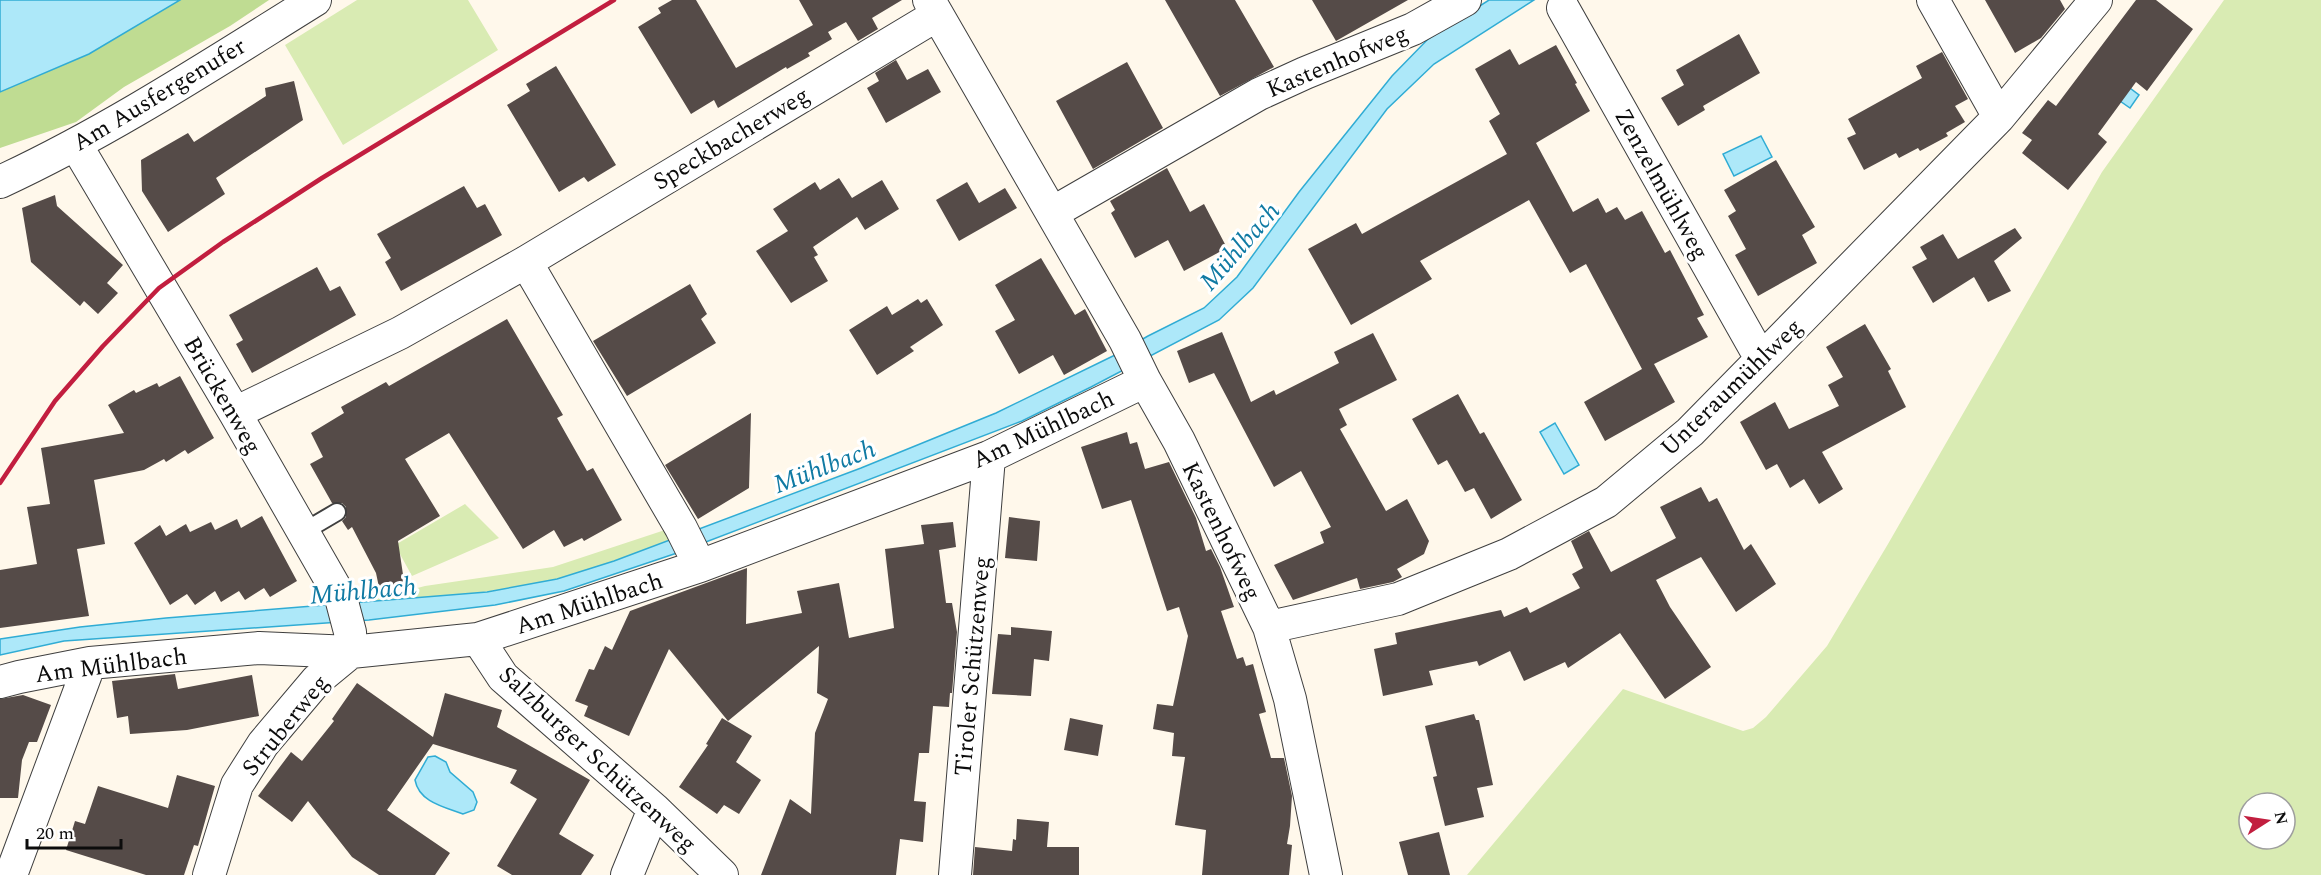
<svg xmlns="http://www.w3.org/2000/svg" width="2321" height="875" font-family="Spectral,serif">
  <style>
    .green { fill: #d9ebb3; fill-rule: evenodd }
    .forest { fill: #bfdc92 }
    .water { fill: #ade8f9; stroke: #30acd4; stroke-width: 1.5 }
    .building { fill: #554b48 }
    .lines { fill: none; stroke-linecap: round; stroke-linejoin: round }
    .service-casing { stroke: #3f3f3f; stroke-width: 20 }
    .minor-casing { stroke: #3f3f3f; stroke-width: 34 }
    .service { stroke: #fff; stroke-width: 16 }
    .minor { stroke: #fff; stroke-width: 32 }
    .rail { stroke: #c21e3f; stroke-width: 4.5 }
    .labels { text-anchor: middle; stroke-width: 6; stroke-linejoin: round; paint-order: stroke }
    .street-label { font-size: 24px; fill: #0c0c0c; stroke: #fff }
    .water-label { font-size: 26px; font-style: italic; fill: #107aa3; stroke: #fff }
  </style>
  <rect width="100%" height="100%" fill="#fff8eb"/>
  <path class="green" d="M357,0H468L498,50L343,145L285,45Z
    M2224,0H2321V875H1467L1623,689L1743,731L1753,728L1766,717L1827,646L1888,544L2102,172ZM2249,803H2285V839H2249Z
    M465,504L499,538L412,576L395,545Z
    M671,528L674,539C636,553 597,569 557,579C494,594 430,597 365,602L425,586L553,567Z"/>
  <path class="forest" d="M180,0H269L230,26L124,87L76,122L0,148V92L89,54Z"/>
  <path class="water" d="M0,0H180L89,54L0,92Z
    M1489,0H1534L1434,64L1387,109L1253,288L1219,320L1091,387L1022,421L677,553L564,591L495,605L369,620L64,641L0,655V639L80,627L166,618L487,592L557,579L614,561L861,468L996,413L1113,356L1148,336L1204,308L1237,277L1299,192L1392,76L1428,39Z
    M2110,73L2139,95L2130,108L2100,87Z
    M1761,136L1772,157L1734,176L1723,154Z
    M1555,423L1579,465L1564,474L1540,432Z
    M435,756L446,762L450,772L473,792L477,802L474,810L463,814C444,807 419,802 415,780L428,757Z"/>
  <path class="building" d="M672,0H696L736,68L813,25L799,0H902L872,18L878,29L858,41L846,22L828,32L832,39L808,53L810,56L787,69L786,67L718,108L714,100L691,114L638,27L661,13L658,8Z
    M1165,0H1235L1274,67L1220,96Z
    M1312,0H1408L1336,41Z
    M1985,0H2060L2065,9L2041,38L2015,53Z
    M2136,0H2156L2193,29L2147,91L2136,82L2098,134L2107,142L2068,190L2022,153L2032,140L2022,133L2048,100L2056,106Z
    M1739,34L1760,73L1703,106L1705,110L1678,126L1661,98L1684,85L1676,70Z
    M1556,45L1577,83L1575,84L1590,111L1536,143L1573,212L1598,198L1606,213L1617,207L1625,220L1642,211L1665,253L1670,250L1704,315L1697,318L1708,337L1654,364L1675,402L1605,441L1584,402L1642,369L1586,264L1570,273L1529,200L1420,261L1432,279L1351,325L1308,249L1356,223L1362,234L1507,154L1489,121L1500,114L1475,69L1510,49L1519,65Z
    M1942,52L1968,99L1955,106L1965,122L1946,133L1948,136L1920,151L1918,148L1899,158L1896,153L1864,170L1847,138L1856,134L1848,119L1922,78L1916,66Z
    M896,60L907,80L928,69L941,92L886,123L867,88L879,81L875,73Z
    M1127,62L1163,128L1093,169L1056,101Z
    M556,66L616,165L588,182L584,177L559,192L507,105L530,91L526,84Z
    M294,81L303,120L216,178L225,194L168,232L142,191L141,160L188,133L194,142L266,96L265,88Z
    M1776,160L1815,227L1802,235L1817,263L1758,296L1735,255L1746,249L1728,216L1736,211L1724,190Z
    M1167,168L1190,212L1204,204L1227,248L1184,271L1168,240L1135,258L1111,213L1115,210L1110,201Z
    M839,178L852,198L882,180L899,209L865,230L857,217L813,247L818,255L814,257L828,281L791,303L756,251L788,231L773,209L815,182L820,190Z
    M967,182L979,203L1005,188L1017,208L959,241L936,200Z
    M464,186L477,208L485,204L502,235L401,291L385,262L391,258L377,234Z
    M55,195L57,206L123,265L107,283L118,293L98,314L84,301L80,306L31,262L22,208Z
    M2015,228L2022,238L1994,261L2011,291L1988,302L1974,277L1933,303L1912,267L1927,259L1920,247L1943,234L1958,259Z
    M1041,258L1075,315L1085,309L1107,351L1064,375L1053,355L1019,374L995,331L1015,320L995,285Z
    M317,267L330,291L340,286L356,315L252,373L236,344L243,340L229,315Z
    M690,284L707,314L701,319L716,343L627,396L593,341Z
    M918,299L921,303L927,299L943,325L910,347L914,351L877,375L849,330L887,306L892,315Z
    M507,319L563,415L557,418L587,471L593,468L622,520L584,541L582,538L564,547L554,530L523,549L449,433L405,459L440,516L398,541L405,588L380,592L376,573L352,527L348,530L342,521L346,517V507L342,503H332L310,464L323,457L311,433L344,413L341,407L386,382L389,386Z
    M1865,324L1891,369L1888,371L1906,407L1822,452L1843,489L1819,504L1804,479L1790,488L1777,464L1766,470L1740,422L1775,402L1789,429L1839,406L1828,385L1843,377L1826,347Z
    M1222,332L1251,402L1274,390L1276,395L1339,363L1334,352L1373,333L1397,380L1339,409L1347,425L1340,429L1386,511L1407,499L1429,541L1424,554L1397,569L1402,577L1393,582L1360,589L1357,578L1293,600L1274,565L1324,543L1320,532L1331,527L1301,471L1274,487L1214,373L1189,383L1177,351Z
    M180,376L214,438L188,454L185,450L166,462L164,459L144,470L94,480L105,544L77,549L89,616L0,628V570L37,564L27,507L50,504L41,448L124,433L108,405L134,390L136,393L157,383L159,387Z
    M1458,394L1480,434L1484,432L1522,500L1491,519L1474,488L1465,492L1447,460L1438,465L1412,419Z
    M751,413L749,488L698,519L665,465Z
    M1127,432L1130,444L1137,442L1145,469L1169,462L1196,518L1206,551L1211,549L1220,567L1234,607L1221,611L1237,659L1243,657L1246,666L1253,664L1266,712L1259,714L1271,758H1284L1292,796L1290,826L1287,844L1292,845L1289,875H1202L1206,830L1175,825L1185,757L1172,756L1174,733L1153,729L1157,704L1173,706L1188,636L1179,607L1167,611L1131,500L1102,509L1081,447Z
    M1701,487L1709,502L1717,498L1744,550L1751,544L1776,584L1736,612L1701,557L1656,580L1670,607L1711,667L1665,699L1620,633L1568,668L1565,662L1524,681L1510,651L1479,666L1477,661L1429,671L1433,685L1383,696L1374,649L1397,644L1395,633L1501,610L1504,617L1527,607L1530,613L1580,588L1572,574L1583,568L1571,541L1589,531L1611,572L1676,538L1660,507Z
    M262,516L297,581L270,597L264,588L245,600L239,591L221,602L215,591L195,605L187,594L170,605L134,543L160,525L166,536L186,524L190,532L211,522L215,530L237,519L241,528Z
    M1009,517L1040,521L1037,561L1005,558Z
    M953,522L956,547L939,550L946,603H952L957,632L952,693H950L949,707L933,706L929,753H919L914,801L926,802L923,842L900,839L896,875H761L790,799L811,814L815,733L828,699L817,693L819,646L728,721L669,649L629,736L584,716L588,706L575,701L589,669L594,670L605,646L612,650L630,611L747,568L746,624L802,613L797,591L839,583L849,638L894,628L885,549L924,544L921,525Z
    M1011,627L1052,631L1049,661L1034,659L1031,696L992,694L998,634L1011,635Z
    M175,674L178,689L252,675L259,716L187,730L130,734L128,716L117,718L112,681Z
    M357,683L433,737L445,693L502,710L497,727L590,780L559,834L594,855L581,875H512L497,866L537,799L510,783L517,770L433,744L387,810L450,853L435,875H379L352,857L308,801L292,822L258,796L291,752L302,761L334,721L332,719Z
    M23,695L51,705L37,742H29L22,760L18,798H0V699Z
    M1474,714L1476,720H1479L1493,785L1477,788L1484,817L1445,826L1433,777L1437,776L1425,726Z
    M722,718L752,736L736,762L761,780L739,814L724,805L717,814L679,787L708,745L706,744Z
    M1070,718L1103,725L1098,756L1064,750Z
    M177,775L215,786L198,846L194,845L184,875H146L66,850L75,821L85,824L98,786L168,808Z
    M1017,819L1049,822L1047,847H1079V875H973L975,847L1012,851L1013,839L1016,840Z
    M1439,832L1450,875H1408L1399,842Z"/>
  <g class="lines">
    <g class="service-casing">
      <path id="service" d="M303,532L337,512"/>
    </g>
    <g class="minor-casing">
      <path id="minor" d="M929,0L1125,340L1145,381L1179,441L1269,627L1290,699L1326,875
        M1933,0L1999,117
        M1563,8L1761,359
        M76,145L235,413L341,598L350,632L351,652L317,680L263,744L237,785L209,875
        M0,182C110,131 212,64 315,0
        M1052,213L1259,94L1305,73L1413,29L1465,0
        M526,262L681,528L700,566
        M235,413L400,333L526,262L937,15
        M1269,627L1398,599L1509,554L1606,502L1690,432L1999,117L2096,0
        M478,639L503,677L654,809L722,875
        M0,682L19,677L90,663L259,648L351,652L478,639L700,566L989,457L1145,381
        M11,875L90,663
        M627,875L654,809
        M955,875L989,457"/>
    </g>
    <use href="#service" class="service"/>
    <use href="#minor" class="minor"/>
    <path class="rail" d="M0,483L55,401L103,346L159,288L223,242L322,178L614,0"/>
  </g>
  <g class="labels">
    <g class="street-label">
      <text transform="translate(1337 61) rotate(-23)" y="8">Kastenhofweg</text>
      <text transform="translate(159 94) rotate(-31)" y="8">Am Ausfergenufer</text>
      <text transform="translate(731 138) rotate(-31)" y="8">Speckbacherweg</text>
      <text transform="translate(1662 184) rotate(61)" y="8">Zenzelmühlweg</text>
      <text transform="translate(1731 387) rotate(-44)" y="8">Unteraumühlweg</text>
      <text transform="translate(223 395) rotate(60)" y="8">Brückenweg</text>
      <text transform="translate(1043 429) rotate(-25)" y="8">Am Mühlbach</text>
      <text transform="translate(1222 531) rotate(64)" y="8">Kastenhofweg</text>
      <text transform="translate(589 603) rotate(-18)" y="8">Am Mühlbach</text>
      <text transform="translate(111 665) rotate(-7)" y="8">Am Mühlbach</text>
      <text transform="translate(972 666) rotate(-85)" y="8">Tiroler Schützenweg</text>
      <text transform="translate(285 725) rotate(-51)" y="8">Struberweg</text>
      <text transform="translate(598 759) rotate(43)" y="8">Salzburger Schützenweg</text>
    </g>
    <g class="water-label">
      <text transform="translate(1239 246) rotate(-49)" y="9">Mühlbach</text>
      <text transform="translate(824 466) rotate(-21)" y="9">Mühlbach</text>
      <text transform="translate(363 590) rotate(-5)" y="9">Mühlbach</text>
    </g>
  </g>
  <g transform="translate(2267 821) rotate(78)"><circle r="28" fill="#ffffff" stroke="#9e9e9e" stroke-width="1.5"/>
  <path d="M0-4.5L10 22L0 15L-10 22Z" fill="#c21e3f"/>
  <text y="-9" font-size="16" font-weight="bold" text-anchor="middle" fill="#0c0c0c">N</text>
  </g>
  <path d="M27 839v9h94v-9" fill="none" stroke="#0c0c0c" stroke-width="3"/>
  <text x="36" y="839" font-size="18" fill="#0c0c0c" stroke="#ffffff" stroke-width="4.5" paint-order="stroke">20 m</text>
</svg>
